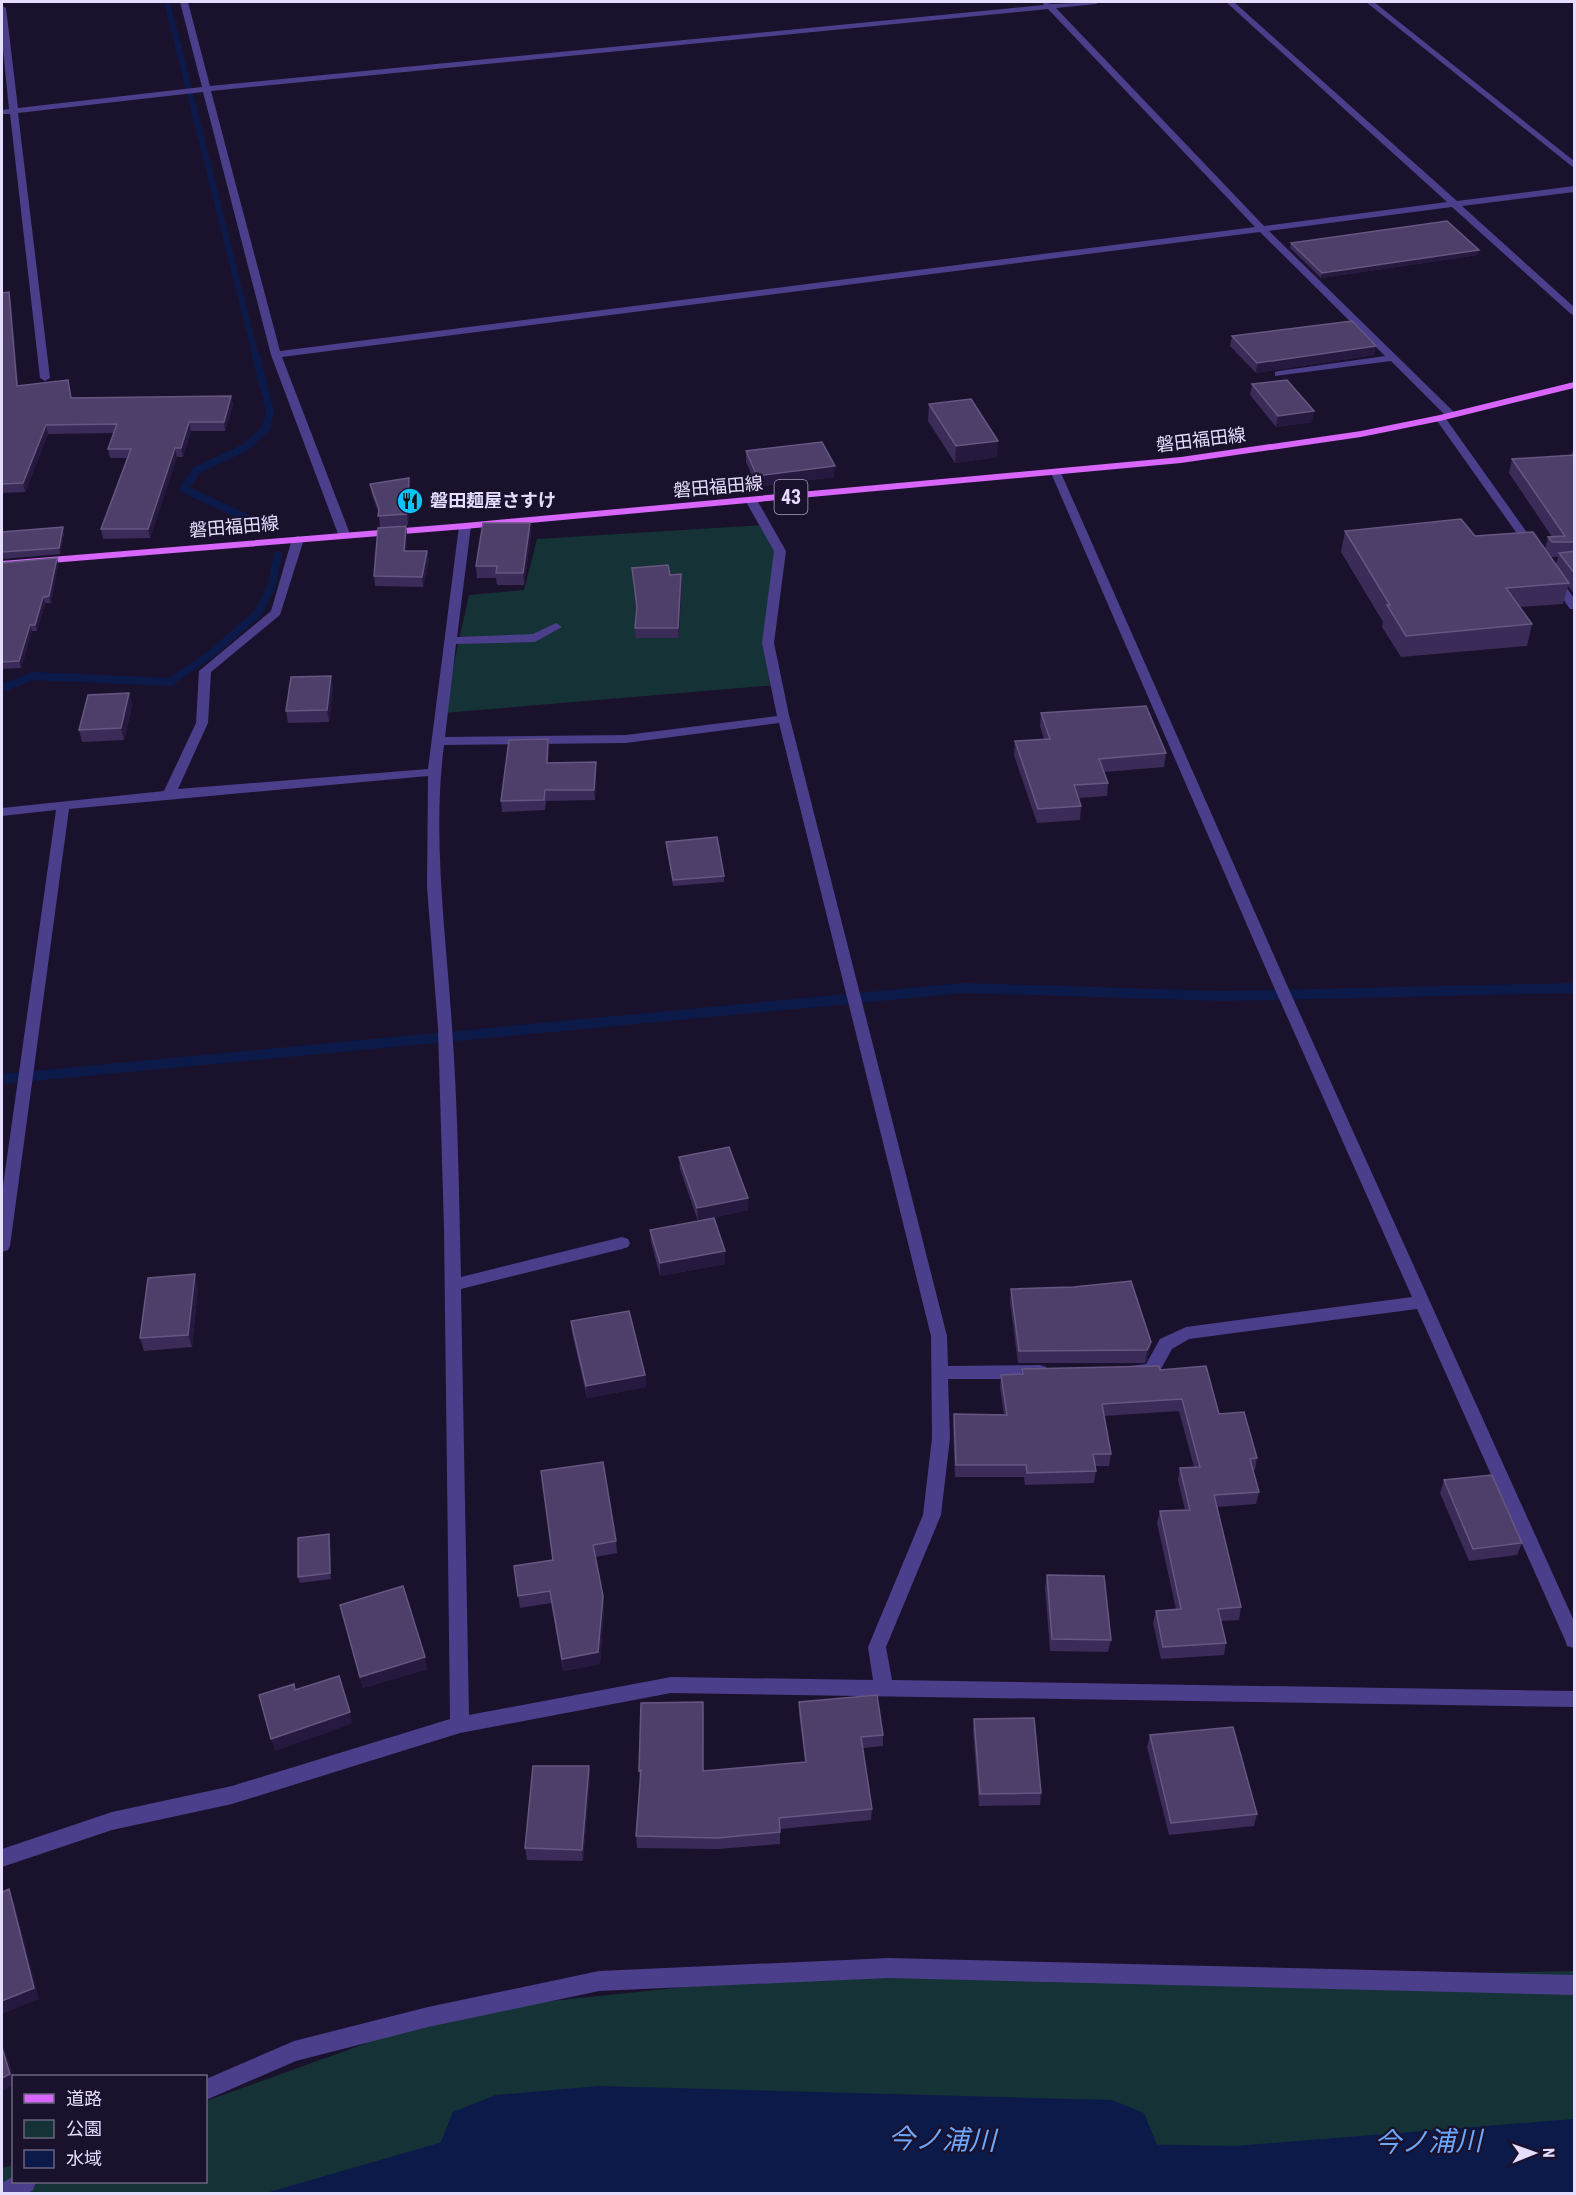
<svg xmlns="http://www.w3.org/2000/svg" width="1576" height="2195" font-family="'Roboto Condensed','Noto Sans JP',sans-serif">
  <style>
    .green { fill: #153236 }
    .water { fill: #0c1a4a }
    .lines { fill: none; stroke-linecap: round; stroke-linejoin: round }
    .stream-far2 { stroke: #0c1a4a; stroke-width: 6 }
    .stream-far1 { stroke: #0c1a4a; stroke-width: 8 }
    .stream { stroke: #0c1a4a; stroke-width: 10 }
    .river { fill: #0c1a4a; fill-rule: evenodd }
    .minor { fill: #4b3e8a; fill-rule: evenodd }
    .major { fill: #d866fc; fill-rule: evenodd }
    .wall { fill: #3b2b58; fill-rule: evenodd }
    .shaded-wall { fill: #26193f }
    .building { fill: #4d3e6a; stroke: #655781; stroke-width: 1.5 }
    .labels { text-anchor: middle; stroke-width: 4.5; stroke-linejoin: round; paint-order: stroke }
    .far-street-label { font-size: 18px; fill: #e5ddfe; stroke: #1a122c }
    .far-poi-label { font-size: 18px; font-weight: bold; fill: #e5ddfe; stroke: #1a122c; text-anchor: start }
    .shield { fill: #1a122c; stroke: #a8a0bf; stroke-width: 1.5 }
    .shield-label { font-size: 20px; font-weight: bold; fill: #e5ddfe }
    .near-water-label { font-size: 27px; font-style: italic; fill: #6da7fc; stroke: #1a122c }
  </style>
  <rect width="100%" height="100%" fill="#1a122c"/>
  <path class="green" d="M765,525L778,563L768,643L777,685L443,713L469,595L524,590L537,539Z
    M849,1970L1268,1977L1574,1971V2193L2,2194V2168L13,2165L14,2182H206V2101L456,2011Z"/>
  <path class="water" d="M1574,2119V2193H266L477,2132L1235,2146Z"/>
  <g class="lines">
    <path class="stream-far2" d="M167,2L256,357"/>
    <path class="stream-far1" d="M256,356L270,411L266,429L244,448L197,470L184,489L266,527
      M2,688L34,676L170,682L211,654L258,613L271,588L278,555"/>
    <path class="stream" d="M2,1079L964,988L1223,996L1574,988"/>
    <path class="river" d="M599,2086L1112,2100L1144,2113L1157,2145L1144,2177L1112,2190L599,2176L496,2185L485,2189L453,2176L440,2144L453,2112L496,2095Z"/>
    <path class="minor" d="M180,2H188L210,86L1044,5L1042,2L1052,4L1100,2L1096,4L1056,8L1264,226L1447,202L1226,2H1234L1457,201L1574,186V192L1462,206L1574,307V315L1571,314L1452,207L1269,231L1455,413V417H1447L1391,361L1275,376V372L1279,371L1385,356L1260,232L282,357L350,534L344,537L338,534L271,355L203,92L18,113L50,378L45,381L40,378L10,114H2V110L9,109L2,39V6L6,8L18,108L202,87ZM1048,9L1255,227L280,351L211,91Z
      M1366,2H1374L1574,161V168Z
      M1440,415L1444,416L1538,548V552H1530L1435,418Z
      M1056,470L1061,473L1287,985L1574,1621V1648L1567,1646L1565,1640L1417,1309L1189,1339L1172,1349L1157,1376L1151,1378L1130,1376L1128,1371L1130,1366L1146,1364L1160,1339L1186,1327L1412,1297L1273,985L1051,473Z
      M751,497L757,500L786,551L774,643L789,715L947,1336L948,1366L1040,1365L1046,1367L1048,1372L1046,1377L1040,1379H948L950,1438L941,1515L886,1647L892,1680L1574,1691V1707L671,1693L460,1733L232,1804L112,1830L2,1867V1849L112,1812L232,1786L450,1719L444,1229L438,1028L427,887L428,776L69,809L10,1246L8,1250L2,1252V1193L56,810L2,816V808L164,791L196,723L199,671L271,611L292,539L298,536L304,539L280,615L211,672L208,723L178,789L428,769L459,526L465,523L471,526L457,637L533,634L556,623L562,627L535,642L456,644L445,737L626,735L777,716L762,643L774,551L745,500ZM779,723L931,1336L932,1438L923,1515L868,1647L873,1680L671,1677L469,1715L461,1289L622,1249L628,1247L630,1243L628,1239L622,1237L461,1277C459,1194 458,1110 452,1027C446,933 432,838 444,745L626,743Z
      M1555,576L1559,577L1574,598V609H1570L1549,579Z
      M889,1958L1574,1975V1995L889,1978L599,1991L428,2027L296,2061L206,2100V2079L294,2041L428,2007L599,1971Z
      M14,2176V2182H36L33,2190L26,2194H2V2183Z"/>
    <path class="major" d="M1574,382V388L1440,421L1361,437L1181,463L465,529L2,567V561L465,523L1181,457L1361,431L1440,415Z"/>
  </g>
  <path class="wall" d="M1291,243L1478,255L1321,278L1290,248Z
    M2,293L11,301L18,386L72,398L231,396L233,405L225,431H191L183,457H177L150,538L103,539L101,529L127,458H110L108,449L114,433L48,434L25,492L2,493Z
    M1232,336L1374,355L1256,373L1230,346Z
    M1252,384L1312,422L1276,427L1250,395Z
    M929,404L997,457L955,463L928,421Z
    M1573,450H1575V595L1568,586L1563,604L1520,607L1532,624L1527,646L1401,657L1382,627L1383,622L1341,552L1345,531L1475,536L1545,549L1548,537H1552L1509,473L1512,459L1571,455ZM1550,557H1558L1556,564Z
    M746,451L834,477L757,487L746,462Z
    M409,478L410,489L408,525L380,528L379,514L372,495L370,484Z
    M406,526L407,536L406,551H427L429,561L423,587L375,586L374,576Z
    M2,532L64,533L60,554L2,559Z
    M531,534L524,585H497L496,578H477L476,566Z
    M57,558L58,565L51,603H45L37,631H32L21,668L2,669V563Z
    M632,568L670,575L681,574L682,584L679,638H636L635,628L636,611Z
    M333,687L329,722L288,723L286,711Z
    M129,693L132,705L124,740L82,742L79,730Z
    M1041,713L1166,753L1164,767L1104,772L1108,783L1107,796L1079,798L1081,806L1080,820L1037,823L1014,755L1015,741L1044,739L1040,726Z
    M548,739L549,749L548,763L596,762V773L595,800L546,801L545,810L502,812L501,801Z
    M666,842L724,876V882L673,886Z
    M679,1157L748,1210L698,1221L680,1169Z
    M650,1230L725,1264L660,1276L651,1242Z
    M198,1286L192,1347L144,1351L140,1338Z
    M1011,1289L1151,1342L1149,1354L1145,1363H1018L1010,1301Z
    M571,1321L645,1375L646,1387L587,1398L572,1333Z
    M1022,1369L1160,1370L1219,1414L1257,1458L1255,1470L1253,1471L1259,1492L1256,1504L1217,1507L1241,1607L1239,1620L1221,1621L1226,1643L1224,1655L1161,1659L1153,1623L1156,1611L1176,1609L1157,1523L1160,1511L1185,1510L1178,1480L1180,1468L1194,1467L1179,1411L1104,1416L1111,1454L1109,1466H1095L1096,1471L1094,1483L1025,1485L1024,1477H955L953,1426L954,1414L1004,1415L1000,1387L1001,1375L1021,1374Z
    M541,1471L616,1541L617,1553L595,1557L603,1596L604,1608L600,1664L563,1671L551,1603L520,1608L514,1566L553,1560Z
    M1444,1480L1522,1543L1517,1555L1469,1561L1440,1493Z
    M330,1540L331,1579L300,1583L298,1577Z
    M1047,1575L1111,1640L1108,1652L1050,1651L1045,1587Z
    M340,1605L427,1669L363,1688Z
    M703,1702V1771L805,1762L799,1714V1702L883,1735V1746L863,1748L872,1809L871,1820L780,1829V1844L719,1849L637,1848L636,1836L640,1782L639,1771Z
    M974,1719L1041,1793L1040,1805L979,1806L973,1731Z
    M1150,1735L1257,1814L1254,1826L1169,1835L1147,1747Z
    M589,1766L590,1778L583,1861L527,1860L525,1848Z"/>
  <path class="shaded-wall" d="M1479,250L1478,255L1321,278L1322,273Z
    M9,292L11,301L19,395L17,386Z
    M1376,346L1374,355L1256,373L1257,363Z
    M231,396L233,405L225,431L224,422Z
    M1314,411L1312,422L1276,427L1278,416Z
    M189,422L191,431L183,457L181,448Z
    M46,425L48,434L25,492L23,483Z
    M998,441L997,457L955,463L956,446Z
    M175,448L177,457L150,538L148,529Z
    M835,466L834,477L757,487V476Z
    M409,478L410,489L408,525L407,514Z
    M530,523L531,534L524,585L523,573Z
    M406,526L407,536L406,561L404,551Z
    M63,527L64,533L60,554L59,548Z
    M427,551L429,561L423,587L422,577Z
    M57,558L58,565L51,603L49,596Z
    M681,574L682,584L679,638L678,628Z
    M43,597L45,603L37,631L35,625Z
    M30,625L32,631L21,668L19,661Z
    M331,676L333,687L329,722L327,710Z
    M129,693L132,705L124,740L121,728Z
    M548,739L549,749L547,773V763Z
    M596,762V773L595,800L594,790Z
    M748,1198V1210L698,1221L697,1208Z
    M725,1251V1264L660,1276V1263Z
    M195,1274L198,1286L192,1347L188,1335Z
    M1151,1342L1149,1354L1145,1363L1147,1350Z
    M645,1375L646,1387L587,1398L586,1386Z
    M329,1534L330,1540L331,1579L330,1573Z
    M603,1596L604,1608L600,1664L563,1671L562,1659Z
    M425,1657L427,1669L363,1688L360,1677Z
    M703,1702L704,1714L703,1782Z
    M350,1712L352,1724L275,1751L271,1739Z
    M589,1766L590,1778L583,1861L582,1850Z
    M9,1889L14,1901L39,1999L2,2014V2001Z
    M2,2042L14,2078V2085L2,2091Z"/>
  <path class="building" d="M1447,221L1479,250L1322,273L1291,243Z
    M9,292L17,386L68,380L71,398L231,396L224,422H189L181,448H175L148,529H101L131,449H108L117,424L46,425L23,483L2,484V293Z
    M1352,321L1376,346L1257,363L1232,336Z
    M1287,380L1314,411L1278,416L1252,384Z
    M971,399L998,441L956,446L929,404Z
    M822,442L835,466L757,476L746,451Z
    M1575,455V542H1552L1548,537L1565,536L1512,459Z
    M409,478L407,514L378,516L379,509L370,484Z
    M1461,519L1475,536L1533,532L1569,583L1506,588L1532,624L1406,636L1387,605H1390L1345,531Z
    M483,523H530L523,573H496L497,566H476Z
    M406,526L404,551H427L422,577L374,576L378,528Z
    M63,527L59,548L2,552V532Z
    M1575,551V574L1559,553Z
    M57,558L49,596L43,597L35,625H30L19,661L2,662V563Z
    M668,565L670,575L681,574L678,628H635L637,607L632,568Z
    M331,676L327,710L286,711L291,677Z
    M129,693L121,728L79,730L88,695Z
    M1146,706L1166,753L1099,759L1108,783L1074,785L1081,806L1038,809L1015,741L1050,739L1041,713Z
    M548,739L547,763L596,762L594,790H545L544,800L501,801L509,740Z
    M717,837L724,876L673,880L666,842Z
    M729,1147L748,1198L697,1208L679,1157Z
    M714,1218L725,1251L660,1263L650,1230Z
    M195,1274L188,1335L140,1338L148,1278Z
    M1131,1281L1151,1342L1147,1350L1019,1351L1011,1289L1074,1287Z
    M629,1311L645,1375L586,1386L571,1321Z
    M1159,1366L1160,1370L1206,1366L1219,1414L1244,1412L1257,1458L1250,1459L1259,1492L1214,1495L1241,1607L1218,1609L1226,1643L1163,1647L1156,1611L1181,1609L1160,1511L1190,1510L1180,1468L1200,1467L1182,1399L1102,1404L1111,1454H1093L1096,1471L1027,1473L1026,1465H956L954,1414L1007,1415L1001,1375L1023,1374L1022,1369Z
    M603,1462L616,1541L593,1545L603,1596L598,1652L562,1659L550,1591L518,1596L514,1566L553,1560L541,1471Z
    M1492,1475L1522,1543L1473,1549L1444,1480Z
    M329,1534L330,1573L298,1577V1538Z
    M1047,1575L1104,1576L1111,1640L1052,1639Z
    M403,1586L425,1657L360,1677L340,1605Z
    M339,1676L350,1712L271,1739L259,1695L294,1684L295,1690Z
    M877,1695L883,1735L861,1737L872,1809L779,1818L780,1832L718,1838L636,1836L641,1770L639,1771L641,1703L703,1702V1771L806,1762L799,1702Z
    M1034,1718L1041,1793L980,1794L974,1719Z
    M1233,1727L1257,1814L1171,1823L1150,1735Z
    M533,1766H589L582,1850L525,1848Z
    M9,1889L34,1988L2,2001V1892Z
    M2,2048L10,2074L2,2078Z"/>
  <defs>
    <g id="restaurant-disc" transform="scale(1.35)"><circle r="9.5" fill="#0dc3fa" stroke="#1a122c"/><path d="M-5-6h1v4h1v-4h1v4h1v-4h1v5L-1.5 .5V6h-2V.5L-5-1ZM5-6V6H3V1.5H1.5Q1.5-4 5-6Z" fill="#111"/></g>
  </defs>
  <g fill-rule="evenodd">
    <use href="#restaurant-disc" x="410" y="501"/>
  </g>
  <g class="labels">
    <g class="far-street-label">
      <text transform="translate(1201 440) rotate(-7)" y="6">磐田福田線</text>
      <text transform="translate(718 487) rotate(-5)" y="6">磐田福田線</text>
      <text transform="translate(234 527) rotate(-5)" y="6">磐田福田線</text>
    </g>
    <g class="far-poi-label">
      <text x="430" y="507">磐田麺屋さすけ</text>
    </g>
    <rect class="shield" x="774.5" y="480" width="33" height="34" rx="4.5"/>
    <g class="shield-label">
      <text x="791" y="504">43</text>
    </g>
    <g class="near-water-label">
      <text transform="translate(942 2140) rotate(1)" y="9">今ノ浦川</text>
      <text transform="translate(1428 2142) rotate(-1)" y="9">今ノ浦川</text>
    </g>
  </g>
  <rect width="1576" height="2195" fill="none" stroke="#e5ddfe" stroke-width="6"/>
  <rect x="12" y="2075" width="195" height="108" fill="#1a122c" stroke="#6b6380" stroke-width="1.5"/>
  <rect x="24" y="2094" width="30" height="9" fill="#d866fc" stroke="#6b6380" stroke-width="1.5"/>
  <text x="66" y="2105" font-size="18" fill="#e5ddfe">道路</text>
  <rect x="24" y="2120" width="30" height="18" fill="#153236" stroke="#6b6380" stroke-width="1.5"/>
  <text x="66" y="2135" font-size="18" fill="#e5ddfe">公園</text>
  <rect x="24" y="2150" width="30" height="18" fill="#0c1a4a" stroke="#6b6380" stroke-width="1.5"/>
  <text x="66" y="2165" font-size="18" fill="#e5ddfe">水域</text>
  <g transform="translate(1534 2153) rotate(89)" stroke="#1a122c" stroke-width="4.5" paint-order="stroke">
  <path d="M0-4.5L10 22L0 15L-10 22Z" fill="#e5ddfe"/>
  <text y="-9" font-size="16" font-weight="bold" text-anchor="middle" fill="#e5ddfe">N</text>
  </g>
</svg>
